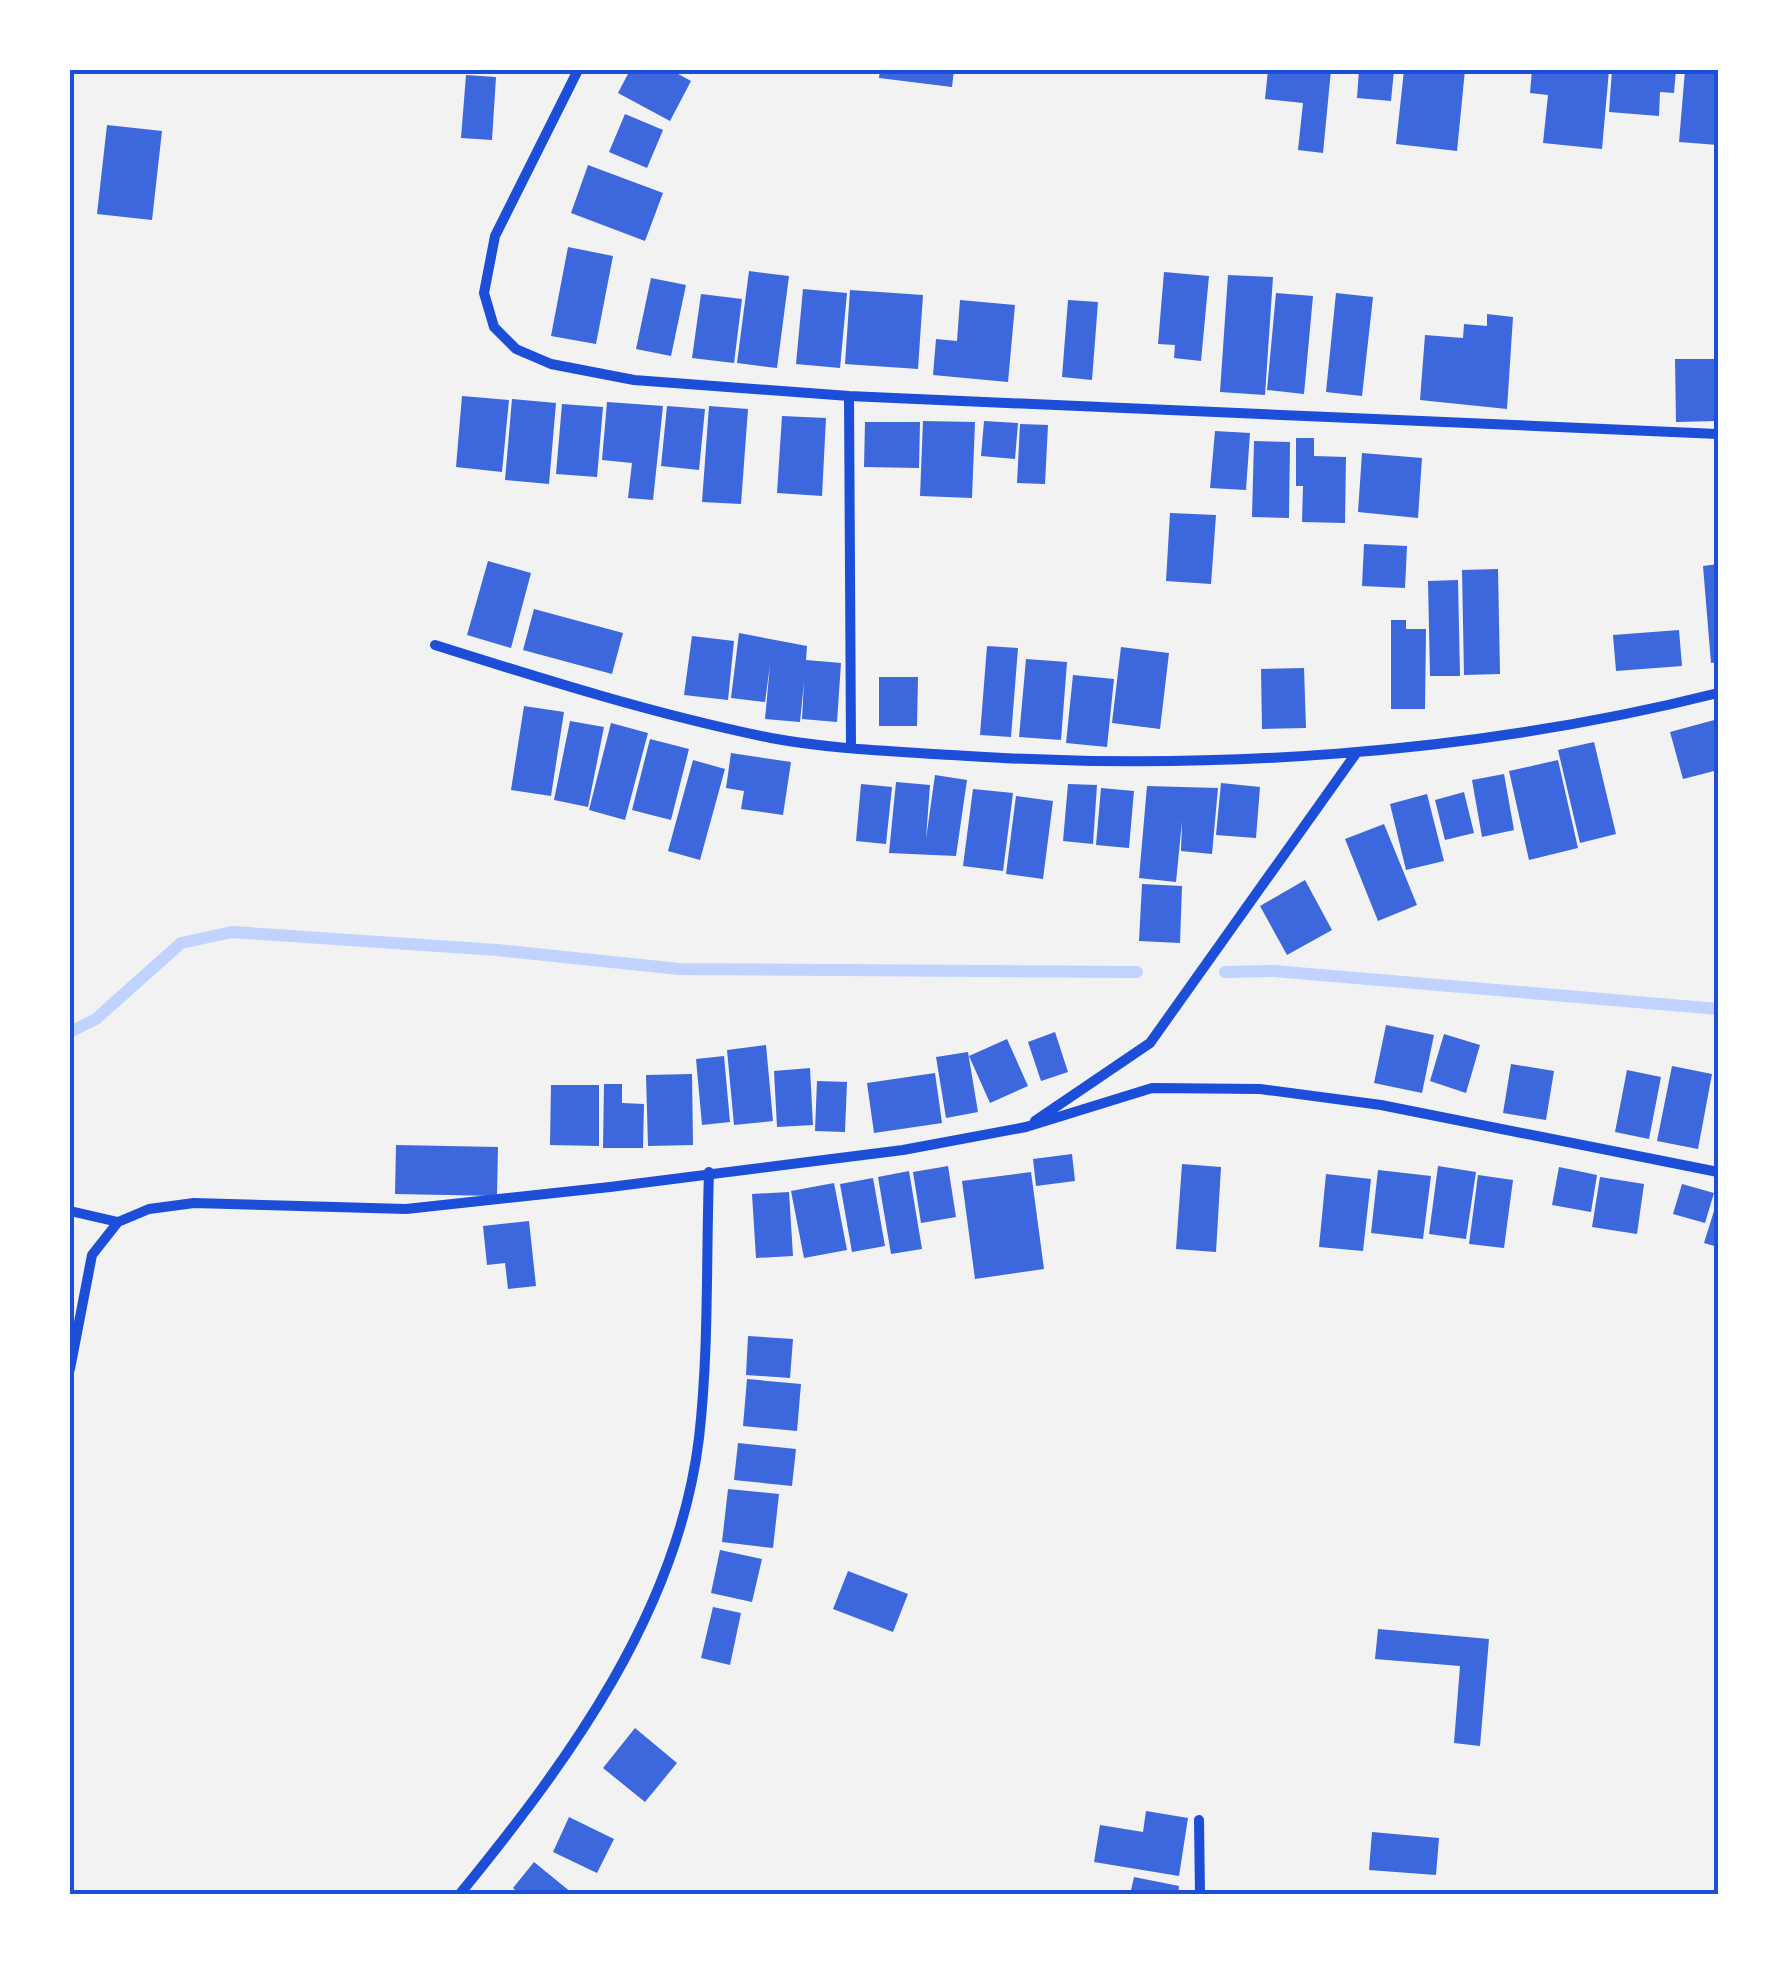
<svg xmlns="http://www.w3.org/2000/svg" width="1788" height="1965" font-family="Raleway,sans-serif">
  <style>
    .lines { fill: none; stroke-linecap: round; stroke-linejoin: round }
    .stream { stroke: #bfd3fe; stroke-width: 12 }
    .building { fill: #3d67dc }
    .minor { stroke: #1d4ed8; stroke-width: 10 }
    .neatline { fill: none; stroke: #1d4ed8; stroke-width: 4 }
  </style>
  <rect width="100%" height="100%" fill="#f2f2f2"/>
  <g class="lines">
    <path class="stream" d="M1225,972L1274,971L1718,1009
      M70,1032L96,1019L181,943L232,932L497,950L679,969L1137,972"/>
  </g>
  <path class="building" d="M630,70H671L691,81L670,121L618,93Z
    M880,70H954L952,87L879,78Z
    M1268,70H1331L1323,153L1298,150L1303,103L1265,99Z
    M1359,70H1394L1391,101L1357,98Z
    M1404,70H1465L1457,151L1396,144Z
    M1532,70H1609L1602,149L1543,143L1548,95L1530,93Z
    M1612,70H1676L1674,93L1660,92L1659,116L1609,112Z
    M1685,70H1718V145L1679,142Z
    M466,75L496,77L492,140L461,138Z
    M625,114L663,130L647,168L609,152Z
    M107,125L162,131L152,220L97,214Z
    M588,165L663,193L645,241L571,213Z
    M568,247L613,256L596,344L551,336Z
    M749,271L789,276L777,368L737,363Z
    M1164,272L1209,276L1201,361L1174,358L1175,345L1158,344Z
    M1228,275L1273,277L1265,395L1220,392Z
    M651,278L686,285L671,356L636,349Z
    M803,289L847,293L840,368L796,364Z
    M850,290L923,295L918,369L845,364Z
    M1276,293L1313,296L1304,394L1267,390Z
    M1336,293L1373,297L1362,396L1326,392Z
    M701,294L742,299L734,363L692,358Z
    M960,300L1015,305L1008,382L933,375L936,339L957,341Z
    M1068,300L1098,302L1092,380L1062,377Z
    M1487,314L1513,317L1507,409L1420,400L1425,335L1463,338L1464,324L1487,326Z
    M1675,359H1718V421L1676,422Z
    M462,396L509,400L502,472L456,467Z
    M512,399L556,403L549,484L505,480Z
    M607,402L663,406L653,500L628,498L632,463L602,460Z
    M562,404L603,407L597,477L556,474Z
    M667,406L705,409L699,470L661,466Z
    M709,406L748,409L741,504L702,502Z
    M782,416L826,418L822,496L777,493Z
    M923,421L975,422L972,498L920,496Z
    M984,421L1018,423L1015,459L981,456Z
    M865,422H920L919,468L864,467Z
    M1020,424L1048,425L1045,484L1017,483Z
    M1215,431L1250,433L1246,490L1210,488Z
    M1296,438H1314V456L1346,457L1345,523L1302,522L1303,486H1296Z
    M1254,441L1290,442L1289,518L1252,517Z
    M1362,453L1422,458L1418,518L1358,512Z
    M1170,513L1216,515L1211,584L1166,581Z
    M1364,544L1407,546L1405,588L1362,586Z
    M488,561L531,573L511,648L467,635Z
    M1718,564V662L1711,663L1703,566Z
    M1498,569L1500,674L1464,675L1462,570Z
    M1458,580L1460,676H1430L1428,581Z
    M534,609L623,633L612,674L523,650Z
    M1391,620H1406V629H1426L1425,709H1391Z
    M1679,630L1682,666L1616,671L1613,635Z
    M739,633L807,646L806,660L841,663L837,722L802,719L804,682L800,722L765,719L770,665L765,702L731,698Z
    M692,636L734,641L728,700L684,695Z
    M987,646L1018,648L1011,737L980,735Z
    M1121,647L1169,653L1160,729L1112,723Z
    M1026,659L1067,662L1061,740L1019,737Z
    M1304,668L1306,728L1262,729L1261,669Z
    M1073,675L1114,679L1107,747L1066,743Z
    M879,677H918L917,726H879Z
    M524,706L564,712L551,796L511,790Z
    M1718,719V770L1683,779L1670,732Z
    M570,721L604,727L588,807L554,800Z
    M611,723L648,733L625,820L589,810Z
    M650,739L689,749L671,820L632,810Z
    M1594,742L1616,834L1580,843L1558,750Z
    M731,753L791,762L783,815L741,809L744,791L726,788Z
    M693,760L725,769L700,860L668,851Z
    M1558,760L1578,848L1529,860L1509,771Z
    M1504,774L1514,830L1482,837L1472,780Z
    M935,775L967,780L956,856L889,853L896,782L930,785L926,839Z
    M1221,783L1260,787L1256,838L1216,835Z
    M861,784L892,787L886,844L856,841Z
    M1068,784L1097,785L1093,844L1063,841Z
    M1147,786L1218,788L1212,854L1181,851L1182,821L1176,882L1139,878Z
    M1101,788L1134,791L1129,848L1096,845Z
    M973,789L1013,793L1003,871L963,866Z
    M1464,792L1474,833L1445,840L1435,800Z
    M1427,794L1444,861L1406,870L1390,804Z
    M1016,796L1053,801L1043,879L1006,874Z
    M1384,824L1417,905L1378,921L1345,839Z
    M1305,880L1332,930L1287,955L1260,906Z
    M1142,884L1182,886L1180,943L1139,941Z
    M1386,1025L1434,1035L1422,1093L1374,1083Z
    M1055,1032L1068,1072L1041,1081L1028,1042Z
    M1444,1034L1480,1045L1466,1093L1430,1081Z
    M1007,1039L1028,1086L990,1103L969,1056Z
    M766,1045L773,1121L734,1125L727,1050Z
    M968,1052L978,1112L946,1118L936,1057Z
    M724,1056L730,1122L702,1125L696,1059Z
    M1511,1064L1554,1071L1546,1120L1503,1113Z
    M1672,1066L1712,1074L1698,1149L1657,1141Z
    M810,1068L813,1125L777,1127L774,1071Z
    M1627,1070L1661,1077L1649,1139L1615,1132Z
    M935,1073L942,1123L874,1133L867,1083Z
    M692,1074L693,1145L648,1146L646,1075Z
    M817,1081L847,1082L845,1132L815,1131Z
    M604,1084H622V1103L644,1104L643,1148H603Z
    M551,1085H599V1146L550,1145Z
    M396,1145L498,1147L497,1196L395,1194Z
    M1072,1154L1075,1181L1036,1186L1033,1159Z
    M1182,1164L1221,1167L1216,1252L1176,1249Z
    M948,1166L956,1217L921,1223L913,1172Z
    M1438,1166L1476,1172L1466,1239L1429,1234Z
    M1559,1167L1597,1175L1591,1212L1552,1205Z
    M1378,1170L1431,1176L1423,1239L1371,1233Z
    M909,1171L922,1249L891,1254L878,1177Z
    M1031,1172L1044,1269L975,1279L962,1181Z
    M1326,1174L1371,1179L1363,1251L1319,1247Z
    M1478,1175L1513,1180L1504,1248L1469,1244Z
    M1600,1177L1644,1184L1637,1234L1592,1227Z
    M873,1178L885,1246L852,1252L840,1184Z
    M834,1183L847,1250L804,1258L791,1191Z
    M1682,1184L1714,1193L1705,1223L1673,1214Z
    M789,1192L793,1256L756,1258L752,1194Z
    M1718,1198V1247L1704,1243Z
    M529,1221L536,1286L508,1289L505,1263L487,1265L483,1226Z
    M748,1336L793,1339L790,1378L746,1375Z
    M747,1379L801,1384L797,1431L743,1426Z
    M738,1443L796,1449L792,1486L734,1480Z
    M728,1489L779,1494L773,1548L722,1542Z
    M720,1550L762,1559L752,1602L711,1593Z
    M848,1571L908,1594L893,1632L833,1609Z
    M713,1607L741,1613L730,1665L701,1658Z
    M1378,1629L1489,1639L1480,1746L1454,1743L1460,1666L1375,1659Z
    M635,1728L677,1763L645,1802L603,1768Z
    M1146,1811L1188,1818L1179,1876L1094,1862L1100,1825L1143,1832Z
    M569,1817L614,1839L597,1873L553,1852Z
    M1372,1832L1439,1838L1436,1875L1369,1870Z
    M534,1862L572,1893L570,1895H521L513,1888Z
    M1134,1877L1179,1886L1178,1895H1130Z"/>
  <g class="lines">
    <path class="minor" d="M578,70L495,236L484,293L494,327L516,349L551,364L634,380L849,396L1718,434
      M849,396L851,748
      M435,645C546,680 657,715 771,738C830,749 892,751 952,755C1205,772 1471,755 1718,693
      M1035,1121L1150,1043L1357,752
      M70,1211L118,1222
      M70,1369L92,1255L118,1222L149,1209L194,1203L406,1209L610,1187L903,1150L1026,1127L1152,1088L1260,1089L1381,1105L1718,1172
      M1199,1820L1200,1895
      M459,1895C567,1763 678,1612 699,1438C709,1351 706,1260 709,1172"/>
  </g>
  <rect width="1788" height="1965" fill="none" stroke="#ffffff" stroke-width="145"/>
  <rect x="72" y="72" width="1644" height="1820" class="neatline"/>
</svg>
